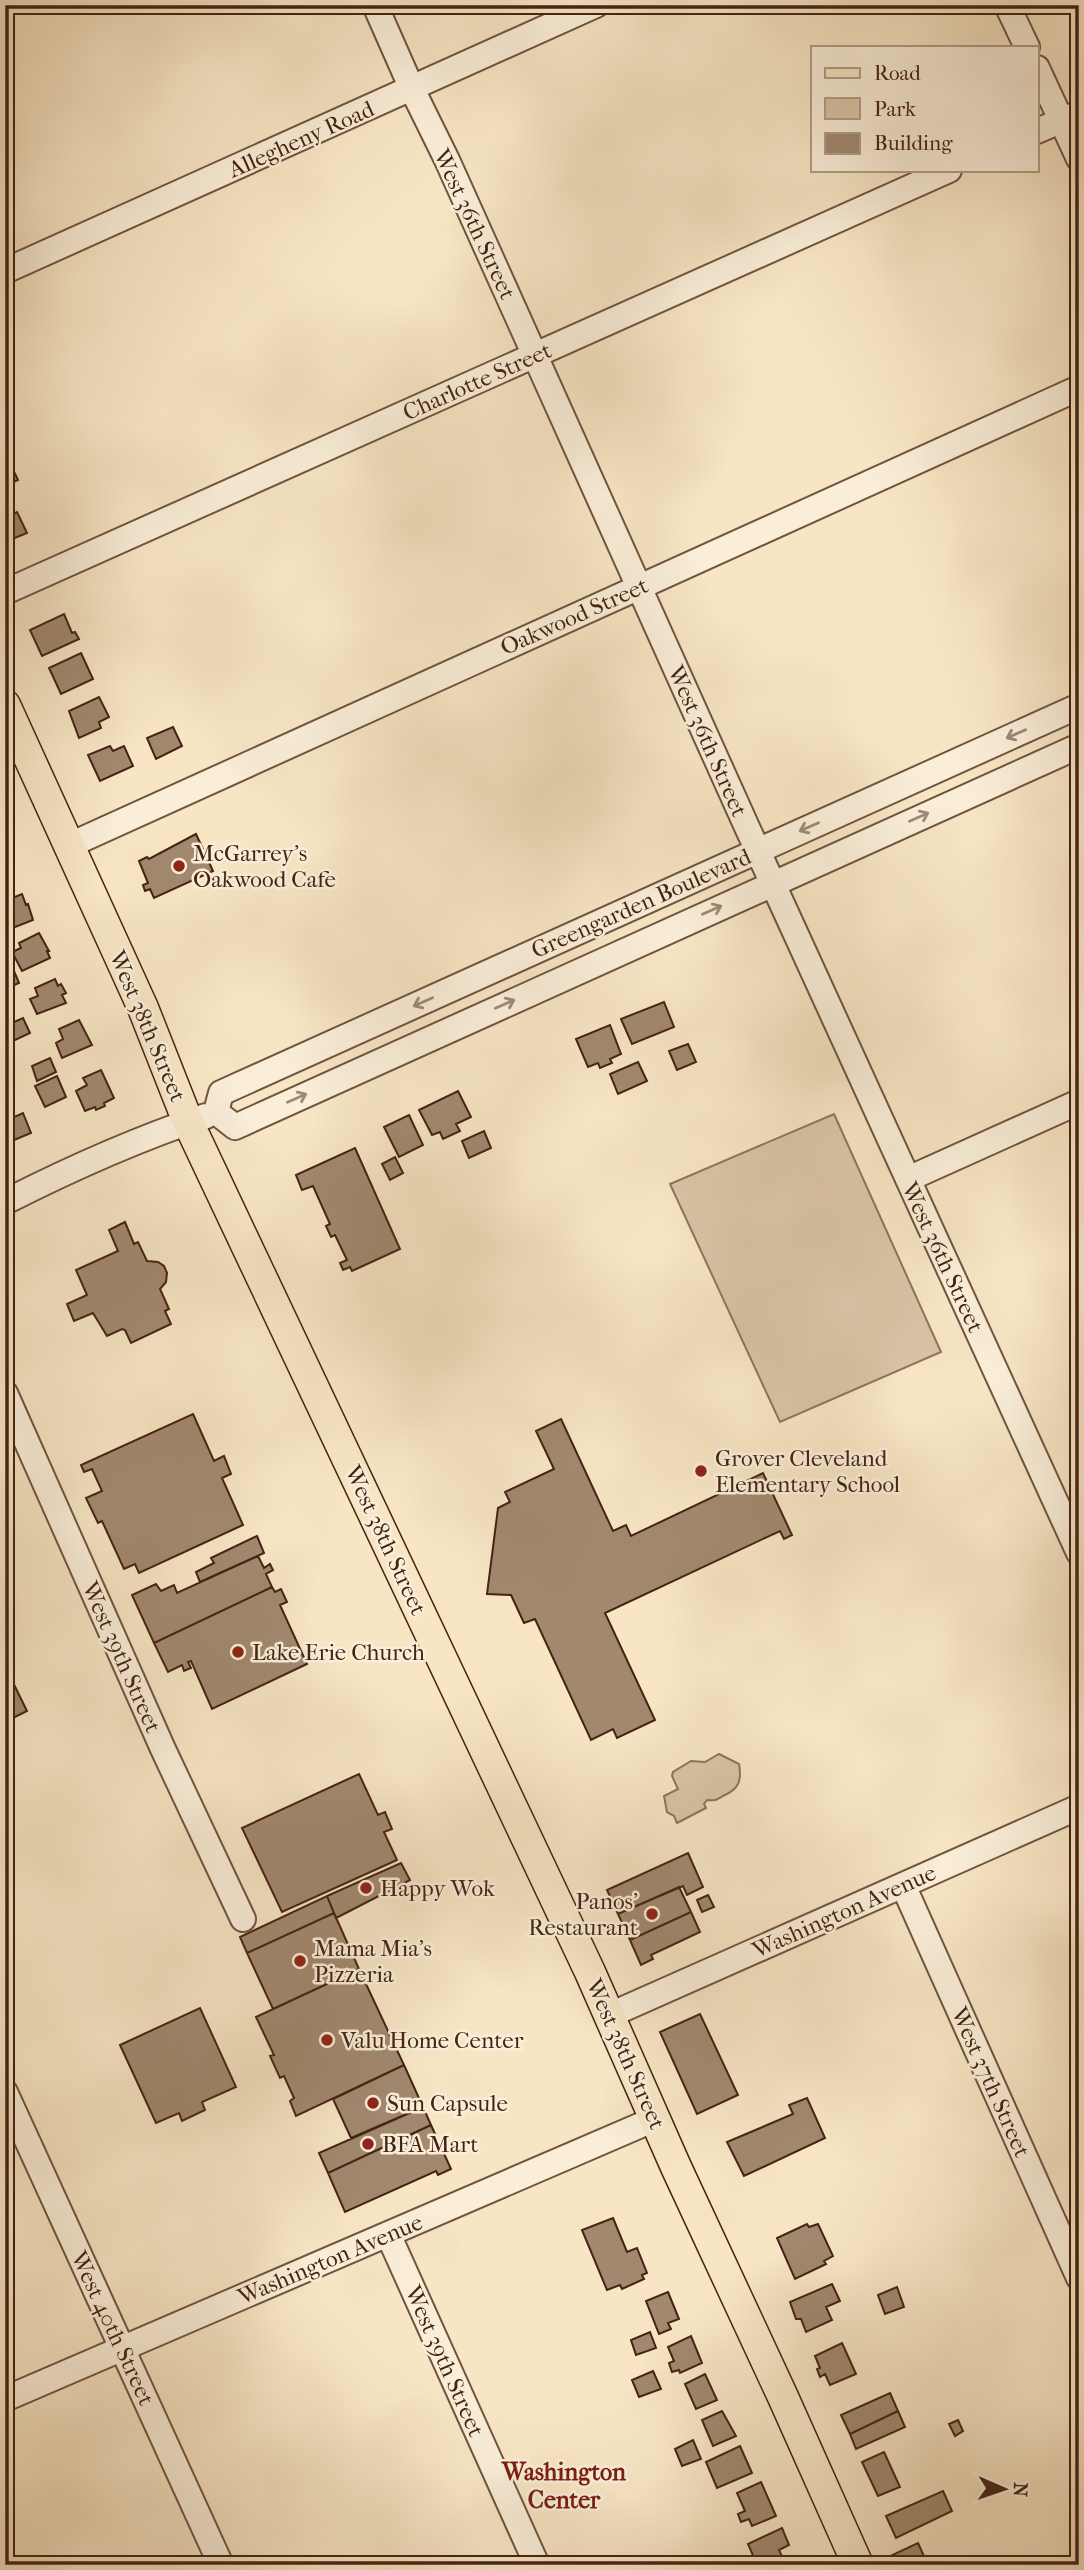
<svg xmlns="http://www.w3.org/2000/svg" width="1084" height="2570" font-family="'IM FELL French Canon',serif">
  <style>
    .green { fill: #d9c4a6; stroke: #8e745c; stroke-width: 2 }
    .building { fill: #a1886f; stroke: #442312; stroke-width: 2 }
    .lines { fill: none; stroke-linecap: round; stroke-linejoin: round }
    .minor-casing { stroke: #71543e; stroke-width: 28 }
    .major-casing { stroke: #442312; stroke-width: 33 }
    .minor { stroke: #faeed9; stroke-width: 24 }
    .major { stroke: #f7e5c4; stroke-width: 30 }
    .oneway { stroke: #9f8876 }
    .poi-dot { fill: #8f2418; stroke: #faeed9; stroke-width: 2.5 }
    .labels { text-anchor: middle; stroke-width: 5; stroke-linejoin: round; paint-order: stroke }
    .street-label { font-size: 23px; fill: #442312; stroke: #faeed9 }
    .poi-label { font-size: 23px; fill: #442312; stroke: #faeed9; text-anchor: start }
    .neighbourhood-label { font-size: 24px; font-weight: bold; fill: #7a1f14; stroke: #faeed9 }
  </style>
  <rect width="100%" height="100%" fill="#f7e5c4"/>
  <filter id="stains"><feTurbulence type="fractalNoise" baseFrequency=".00286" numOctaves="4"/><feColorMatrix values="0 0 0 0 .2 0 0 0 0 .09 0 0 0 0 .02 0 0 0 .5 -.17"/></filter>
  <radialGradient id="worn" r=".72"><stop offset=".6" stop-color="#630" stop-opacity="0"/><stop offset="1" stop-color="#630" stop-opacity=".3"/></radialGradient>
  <path class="green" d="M834,1114L941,1352L780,1422L670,1184Z
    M719,1754L739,1764C742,1781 739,1789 723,1796C716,1800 715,1801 707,1800L704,1804L706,1808L677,1823L674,1816L667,1812L664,1796L678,1789L672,1776L673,1772L691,1761L705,1762Z"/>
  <path class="building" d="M9,461L18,480L5,486V463Z
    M17,512L27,533L5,542V518Z
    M64,614L72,633L75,632L79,639L42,656L30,630Z
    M81,653L93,679L61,694L49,668Z
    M99,697L109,717L99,722L101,728L79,738L69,711Z
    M173,727L182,746L156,759L147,738Z
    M110,746L113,751L124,746L133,766L100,781L88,755Z
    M196,834L213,871L154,898L150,889L145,891L143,885L148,883L139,861L147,857L149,859Z
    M22,894L26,905L28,904L33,920L5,931V901Z
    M39,933L49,951H47L50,958L22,971L12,952L21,948L19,943Z
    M14,971L19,983L5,989V975Z
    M55,979L58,986L61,984L66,993L62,995L66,1003L37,1014L30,999L38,996L35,988Z
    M664,1002L674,1027L632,1044L621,1019Z
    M23,1018L30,1033L11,1042L5,1026Z
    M79,1020L92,1045L62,1058L56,1043L63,1039L59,1029Z
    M610,1025L621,1054L610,1059L612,1063L600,1068L598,1063L588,1067L576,1039Z
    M688,1044L696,1062L677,1070L669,1051Z
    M50,1058L56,1072L37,1081L32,1066Z
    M638,1062L647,1081L618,1094L610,1074Z
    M101,1070L114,1098L104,1103L105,1106L96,1110L95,1107L85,1111L76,1091L87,1085L83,1078Z
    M57,1076L66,1097L45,1107L35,1086Z
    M458,1091L471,1117L456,1124L460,1131L443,1139L440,1132L432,1135L419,1110Z
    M23,1113L31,1133L12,1141L5,1121Z
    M409,1115L423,1145L399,1157L384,1127Z
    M484,1131L491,1148L469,1158L462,1141Z
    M355,1148L400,1249L352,1271L350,1267L343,1270L340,1263L347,1260L335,1235L331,1237L326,1226L330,1224L313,1186L302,1190L296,1175Z
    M395,1157L403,1173L390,1180L382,1164Z
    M125,1222L134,1244L138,1242L147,1261L158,1262L164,1266L167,1273L166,1282L160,1289L169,1309L165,1311L171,1324L131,1343L125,1330L122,1329L107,1336L93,1313L74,1321L67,1304L87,1295L76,1270L118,1251L109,1230Z
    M193,1414L214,1461L224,1456L231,1474L222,1478L243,1525L139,1573L135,1564L124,1569L102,1521L98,1523L86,1498L102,1491L92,1469L84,1472L81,1465Z
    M561,1419L613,1531L626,1525L631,1536L763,1473L792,1535L784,1539L780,1531L605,1613L655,1720L617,1738L613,1729L591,1740L535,1619L524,1623L511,1595L487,1594L498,1508L510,1502L505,1492L554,1469L536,1431Z
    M257,1536L264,1553L200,1582L196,1572L214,1563L211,1558Z
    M258,1556L264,1568L270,1564L273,1570L266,1574L272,1587L154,1643L132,1595L156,1584L161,1591L174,1585L177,1593Z
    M272,1587L275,1592L281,1589L287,1602L280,1605L307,1664L212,1709L191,1661L188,1662L191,1668L184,1671L182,1665L168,1672L154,1643Z
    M5,1666L27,1711L5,1722Z
    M359,1774L378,1815L385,1812L392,1829L384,1832L397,1860L282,1912L242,1828Z
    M688,1853L703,1887L687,1895L683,1886L618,1914L607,1890Z
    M401,1863L410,1880L336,1918L327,1896Z
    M679,1887L691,1912L630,1940L618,1914Z
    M708,1895L714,1907L702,1912L697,1900Z
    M327,1896L334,1913L247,1953L240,1937Z
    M691,1912L700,1932L651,1955L653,1959L641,1965L630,1940Z
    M334,1913L359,1969L273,2009L247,1953Z
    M359,1969L404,2065L296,2116L290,2101L294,2098L284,2076L280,2078L270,2056L274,2055L256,2017Z
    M200,2008L236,2087L202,2102L205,2110L182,2121L179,2113L156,2123L120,2045Z
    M700,2014L738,2095L697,2114L660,2032Z
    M404,2065L423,2107L351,2138L333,2099Z
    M807,2098L825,2138L744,2176L727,2142L793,2114L789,2105Z
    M423,2107L431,2125L328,2173L319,2153Z
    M431,2125L451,2169L438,2175L436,2171L345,2212L328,2173Z
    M613,2218L627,2252L637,2248L647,2273L642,2275L644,2279L622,2289L620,2285L607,2290L582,2230Z
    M807,2224L809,2227L818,2224L833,2256L824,2261L826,2264L795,2279L777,2238Z
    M832,2284L840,2301L826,2307L832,2320L806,2332L801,2319H796L790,2302Z
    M897,2287L904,2307L885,2314L878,2295Z
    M668,2292L679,2319L668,2323L671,2329L659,2334L646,2301Z
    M650,2332L656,2348L636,2355L631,2340Z
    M691,2336L702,2363L680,2373L679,2370L672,2372L669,2363L674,2361L668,2347Z
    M842,2343L856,2374L830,2385L825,2374L820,2377L817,2369L820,2368L815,2356Z
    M653,2371L661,2389L639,2397L632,2380Z
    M705,2374L717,2400L696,2409L685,2384Z
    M890,2393L898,2411L850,2434L841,2415Z
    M722,2411L736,2436L713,2446L702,2420Z
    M898,2411L905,2427L856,2449L850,2434Z
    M958,2420L963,2431L955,2436L949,2424Z
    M693,2440L701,2459L682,2466L675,2449Z
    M740,2446L752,2473L717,2488L706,2462Z
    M884,2452L900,2487L878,2496L862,2462Z
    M761,2482L776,2516L752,2526L749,2519L741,2522L738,2514L745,2511L737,2493Z
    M943,2491L952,2511L896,2538L886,2516Z
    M782,2528L789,2545L779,2550L786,2565H746L755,2560L748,2544Z
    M918,2543L928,2565H890L888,2557Z"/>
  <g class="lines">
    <g class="minor-casing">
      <path id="minor" d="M375,5L412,89L447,160L746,825L1079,1553
        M1007,5L1027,47
        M1037,68L1079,159
        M1037,131L1079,113
        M5,271L596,5
        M5,592L949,170
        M70,845L1079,388
        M216,1112L221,1093L1079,706
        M216,1112L235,1127L1079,746
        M908,1179L1079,1102
        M5,1202C70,1169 137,1139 206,1116
        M5,1393L163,1749L243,1919
        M903,1885L1079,2278
        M610,2015L1079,1807
        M5,2092L221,2565
        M388,2234L537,2565
        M5,2399L655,2119"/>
    </g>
    <g class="major-casing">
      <path id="major" d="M5,705L143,1008L188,1122L590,1972L676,2167L783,2397L858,2565"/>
    </g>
    <use href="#minor" class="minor"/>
    <use href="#major" class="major"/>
  </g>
  <defs><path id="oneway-shaft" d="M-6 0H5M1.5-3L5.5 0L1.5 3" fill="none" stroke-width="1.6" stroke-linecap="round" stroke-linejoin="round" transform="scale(1.75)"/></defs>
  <g class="oneway">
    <use href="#oneway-shaft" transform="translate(1016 734) rotate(156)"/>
    <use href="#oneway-shaft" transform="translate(919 817) rotate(-24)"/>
    <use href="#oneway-shaft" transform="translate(809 827) rotate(156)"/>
    <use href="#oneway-shaft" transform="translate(712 910) rotate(-24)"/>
    <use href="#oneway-shaft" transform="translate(423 1002) rotate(156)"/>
    <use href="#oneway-shaft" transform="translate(505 1004) rotate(-24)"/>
    <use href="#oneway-shaft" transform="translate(297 1098) rotate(-24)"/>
  </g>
  <g class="poi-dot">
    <circle cx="179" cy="866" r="7"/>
    <circle cx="701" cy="1471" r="7"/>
    <circle cx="238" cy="1652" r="7"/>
    <circle cx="366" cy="1888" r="7"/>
    <circle cx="652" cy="1914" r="7"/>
    <circle cx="300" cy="1961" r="7"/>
    <circle cx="327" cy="2040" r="7"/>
    <circle cx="373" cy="2103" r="7"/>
    <circle cx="368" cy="2144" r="7"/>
  </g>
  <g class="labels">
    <g class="street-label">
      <text transform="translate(301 139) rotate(-24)" y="8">Allegheny Road</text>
      <text transform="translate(475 224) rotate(65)" y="8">West 36th Street</text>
      <text transform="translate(477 381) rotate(-24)" y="8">Charlotte Street</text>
      <text transform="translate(574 616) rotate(-24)" y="8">Oakwood Street</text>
      <text transform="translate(708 741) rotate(66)" y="8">West 36th Street</text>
      <text transform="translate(641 903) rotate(-24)" y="8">Greengarden Boulevard</text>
      <text transform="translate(148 1026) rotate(67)" y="8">West 38th Street</text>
      <text transform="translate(943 1257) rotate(65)" y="8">West 36th Street</text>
      <text transform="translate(386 1540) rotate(65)" y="8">West 38th Street</text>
      <text transform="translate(122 1657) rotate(66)" y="8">West 39th Street</text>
      <text transform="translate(844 1911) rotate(-24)" y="8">Washington Avenue</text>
      <text transform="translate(626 2054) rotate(66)" y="8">West 38th Street</text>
      <text transform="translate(991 2082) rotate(66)" y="8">West 37th Street</text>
      <text transform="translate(330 2259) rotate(-23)" y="8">Washington Avenue</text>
      <text transform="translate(113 2328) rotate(65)" y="8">West 40th Street</text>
      <text transform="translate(445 2361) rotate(66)" y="8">West 39th Street</text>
    </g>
    <g class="poi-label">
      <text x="193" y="861">McGarrey's<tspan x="193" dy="26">Oakwood Cafe</tspan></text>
      <text x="715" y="1466">Grover Cleveland<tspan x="715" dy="26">Elementary School</tspan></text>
      <text x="252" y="1660">Lake Erie Church</text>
      <text x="380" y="1896">Happy Wok</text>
      <text x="638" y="1909" text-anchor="end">Panos'<tspan x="638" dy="26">Restaurant</tspan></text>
      <text x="314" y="1956">Mama Mia's<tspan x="314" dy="26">Pizzeria</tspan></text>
      <text x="341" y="2048">Valu Home Center</text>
      <text x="387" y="2111">Sun Capsule</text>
      <text x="382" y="2152">BFA Mart</text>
    </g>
    <g class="neighbourhood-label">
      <text x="564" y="2480">Washington<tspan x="564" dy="28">Center</tspan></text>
    </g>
  </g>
  <rect width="1084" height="2570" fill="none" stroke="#f7e5c4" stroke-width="28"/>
  <rect x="7" y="7" width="1070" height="2556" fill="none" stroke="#442312" stroke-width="3.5"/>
  <rect x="14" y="14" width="1056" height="2542" fill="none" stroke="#442312" stroke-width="2"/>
  <rect x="811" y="46" width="228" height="126" fill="#faeed9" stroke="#b19d89" stroke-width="2"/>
  <rect x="825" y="68" width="35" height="10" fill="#f7e5c4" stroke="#b19d89" stroke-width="2"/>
  <text x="874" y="80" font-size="21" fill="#442312">Road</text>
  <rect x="825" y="98" width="35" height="21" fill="#d9c4a6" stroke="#b19d89" stroke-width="2"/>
  <text x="874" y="116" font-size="21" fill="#442312">Park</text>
  <rect x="825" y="133" width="35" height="21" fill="#a1886f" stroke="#b19d89" stroke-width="2"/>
  <text x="874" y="150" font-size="21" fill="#442312">Building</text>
  <g transform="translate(1004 2489) rotate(92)" stroke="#faeed9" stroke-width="5" paint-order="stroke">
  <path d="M0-5L12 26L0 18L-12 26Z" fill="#442312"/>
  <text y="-10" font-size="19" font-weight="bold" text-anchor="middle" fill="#442312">N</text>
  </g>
  <rect width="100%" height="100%" filter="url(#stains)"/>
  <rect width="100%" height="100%" fill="url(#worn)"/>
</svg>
